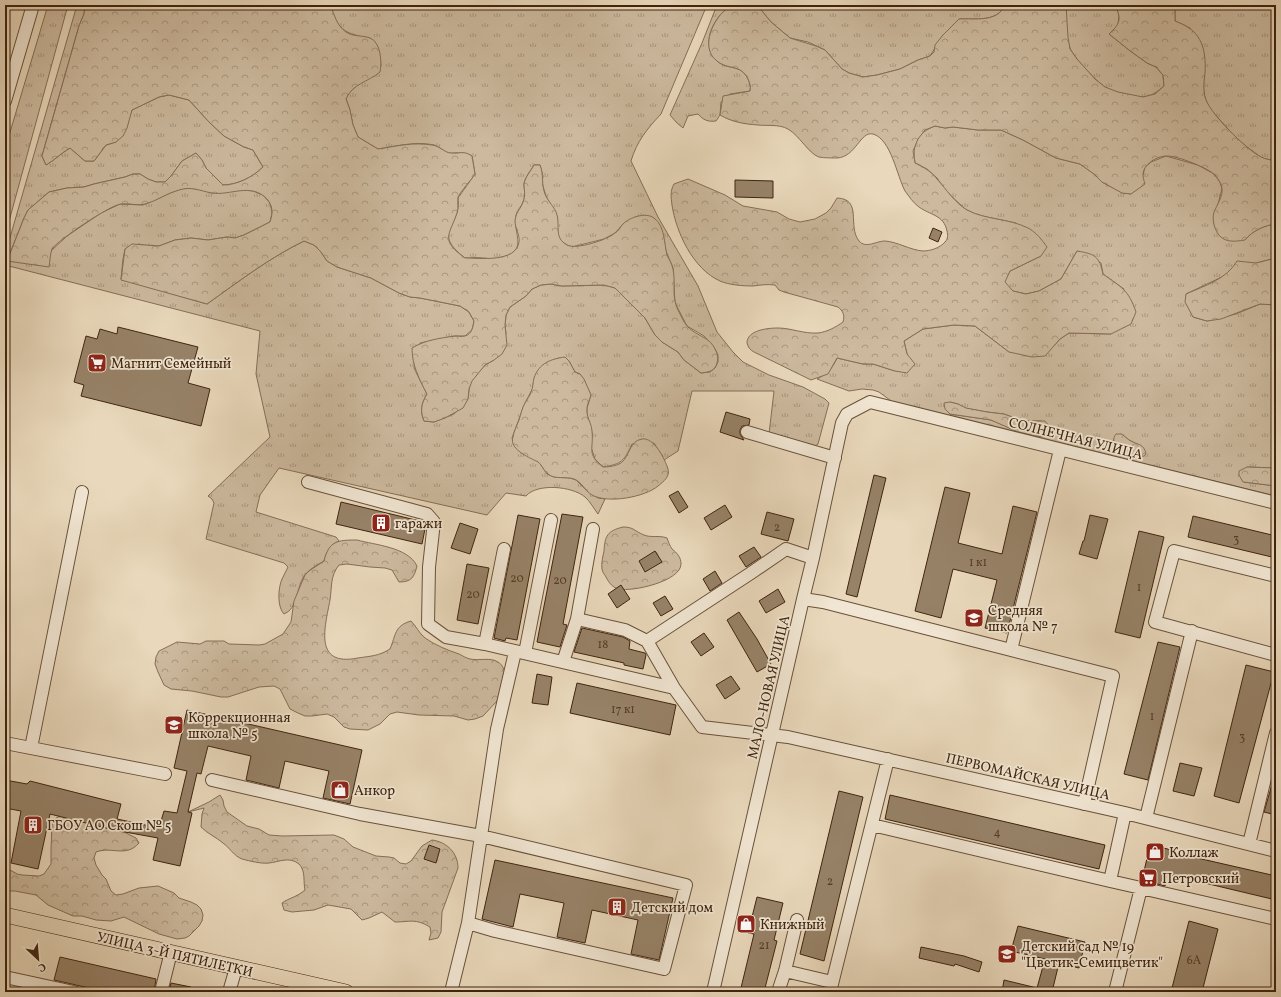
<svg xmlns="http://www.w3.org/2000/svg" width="1281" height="997" font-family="Vollkorn,serif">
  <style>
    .grass { fill: url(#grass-tufts); stroke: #866e56; fill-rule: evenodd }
    .forest { fill: url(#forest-crowns); stroke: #866e56 }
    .building { fill: #978268; stroke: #3f240f }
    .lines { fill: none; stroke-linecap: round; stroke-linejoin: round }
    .minor-casing { stroke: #6a513a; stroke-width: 14 }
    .major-casing { stroke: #3f240f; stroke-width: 16 }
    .minor { stroke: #f1e6d3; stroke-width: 12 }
    .major { stroke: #e9d8bb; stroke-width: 15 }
    .labels { text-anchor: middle; stroke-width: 3.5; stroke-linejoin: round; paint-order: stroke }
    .number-label { font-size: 12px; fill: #553c25 }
    .poi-label { font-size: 14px; fill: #3f240f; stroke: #f1e6d3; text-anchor: start }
    .street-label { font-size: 14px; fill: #3f240f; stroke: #f1e6d3 }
  </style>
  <defs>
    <pattern id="grass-tufts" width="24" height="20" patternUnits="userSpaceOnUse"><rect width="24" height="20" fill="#ccb99e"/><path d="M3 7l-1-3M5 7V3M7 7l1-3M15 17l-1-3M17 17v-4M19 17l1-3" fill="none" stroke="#a7967f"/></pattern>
    <pattern id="forest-crowns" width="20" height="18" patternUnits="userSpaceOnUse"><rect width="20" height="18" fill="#ccb99e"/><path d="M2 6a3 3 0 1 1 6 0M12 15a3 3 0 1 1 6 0" fill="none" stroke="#a7967f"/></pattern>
  </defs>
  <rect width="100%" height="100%" fill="#e9d8bb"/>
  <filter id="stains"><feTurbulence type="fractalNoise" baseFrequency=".005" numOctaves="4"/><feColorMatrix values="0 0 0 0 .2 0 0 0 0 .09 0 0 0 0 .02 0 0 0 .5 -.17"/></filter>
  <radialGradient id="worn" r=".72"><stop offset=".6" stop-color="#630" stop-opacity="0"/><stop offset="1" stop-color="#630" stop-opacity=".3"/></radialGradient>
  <path class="grass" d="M48,5H68L5,236V149Z
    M77,5H85L84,14L79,26L42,156L46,165C55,160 61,153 70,148L85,161H94L106,145L116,142L129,118L132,110L159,97L169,95L189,100L209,122L224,136L244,147L253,150L263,167C253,177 237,185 223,185L206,168L202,160L196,153L182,161L171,176L165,182H156L148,179L140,174H133L125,177L94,184L84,187L67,188L49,192L28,210L24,218L7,261L52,250L67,236L101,213L120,204L143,205L179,189L190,188L202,190L211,193L243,190L253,191L263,195L270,203L272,213L270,222L244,235L235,238L227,237L208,240L191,238L175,240L159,246H148L139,244L125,249L123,259L121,279L207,304C238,282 269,258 304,241L314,245L321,252L327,261L337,267L371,278L399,293L410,297L420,298L460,306L469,312L474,321L472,330L465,336H455L420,343L414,368L427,394C421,404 420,411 424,421L434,422L454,414L468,399L469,389L471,381L485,365L494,360L506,334L505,325L506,315L510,307L526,296L532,289L541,285L551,284L562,286L605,285L615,288L645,318L655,335L662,342L678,352L684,360L701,373L710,372L715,368L718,362V355L715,349L704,336L687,326L675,303L673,268L666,251L662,233L653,218L648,216L636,217L624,223L615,233L604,239L572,247L567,245L561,241L558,236L557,217L546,196L542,183L543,176L540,165H534C531,170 525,177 524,184C524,190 526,195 523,202C522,206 517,210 516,215C512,234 531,252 498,258C493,260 488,258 483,258C477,257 471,258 465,258C430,231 462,227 458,198L475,174L472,156C468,155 464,153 460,153C456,152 452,154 448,153C443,151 440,147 434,145C416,141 397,146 378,149L358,137L353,125L350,110L346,99L349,92L381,66C380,55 378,47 370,38C355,36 341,33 334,17C332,13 332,9 330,5H707L661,114C647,129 637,141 631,161L658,217L698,286L717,332L733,352L743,362L769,375L803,387L825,399L829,403L818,444L815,446L769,434L774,391H692L678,451L664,460L654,443L632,444C624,461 622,464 603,467L595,459L591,447L592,434L587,414V408L591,395L580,374L575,372L569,361L559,358L546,363L525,403L512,438L514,445L539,462L547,474L554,477L570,478L576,480L586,490L598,498L605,499L598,514C594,509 590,501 585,497C572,486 537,483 526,496L506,493L487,515L279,468L260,495L256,512L336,537L339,541C331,544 326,552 324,561C317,565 308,570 304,576C296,588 298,609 284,614C277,607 278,588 282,579C284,575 286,571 288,567L284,563L206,539L214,503L212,499L208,496L270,437L256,374L260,331L5,265V255Z
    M717,5H733C730,8 726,9 723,12C710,25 702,47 717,61C728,71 740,63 748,79C750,84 751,86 750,91L730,94L721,102L720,115L716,121C708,122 703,120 698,114L688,116L683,128L676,122L670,115L702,43Z
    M757,5H1005C997,23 975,18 959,19L943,35L930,56L918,60L900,69L877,75L863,77L849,73L842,69L825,50L808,42L790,38L771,22Z
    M1066,5H1115L1119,14L1118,25L1109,34L1129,50L1147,63L1156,67L1163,75L1164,86C1158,91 1151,97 1143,97C1135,98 1111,91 1105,87C1096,81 1073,57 1070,48C1065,35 1066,18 1066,5Z
    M1178,5H1276V161L1262,158L1239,141L1210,109L1205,98L1203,86L1204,75L1190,28L1175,21V10Z
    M935,126L945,128L953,127L978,130H1001L1023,140L1056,158L1080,164L1094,174L1102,182L1123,193L1131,194L1143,175L1145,167L1151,162L1166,156L1198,165L1214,174L1220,182L1222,189L1218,204L1245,240C1252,231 1264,225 1276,224V258L1233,269L1226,275L1186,294L1193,317L1207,321L1236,314L1260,304L1276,305V468L1247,467L1244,482L1276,486V496L894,403L879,392L873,390L862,389L849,391L817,379C828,373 832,369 837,358L863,364H873L895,371L907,354L904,341L923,329L954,325L975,326L1009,352L1053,347L1060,339L1069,333L1111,334L1124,289L1103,274L1101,263L1077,251L1061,279L1039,291L1026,294L1013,291L1004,282L1010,271L1041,256L1016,223L977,215L965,209L945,190L937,178L927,169L915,163C912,144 917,133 935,126ZM950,402L958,404L964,408L987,412L1004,414L1023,421H1042L1043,437L1035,436L1018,431L991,420L950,414ZM1126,437L1127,439L1133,442L1134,459C1125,456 1115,450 1113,440Z"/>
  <path class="forest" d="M85,5H330C335,15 336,25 346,32C353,37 362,35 370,38C381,42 382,63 380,72C368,82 352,84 346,99L350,110L353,125L358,137L378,149C397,146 413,142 432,145C440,146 445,153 451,153C461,154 463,150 472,156L475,174C470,182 462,189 458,197C457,202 459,208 457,213C449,236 440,240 465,258C479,258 516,263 519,242C520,235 515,228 515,221C516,211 521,209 523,202C526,195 524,190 524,184C525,177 531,171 534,165H540C544,175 541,184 545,194C548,202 555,207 557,215C560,226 554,238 567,245C576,250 607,240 615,233C619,231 620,227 623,224C630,217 646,212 654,218C665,226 664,243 667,255C669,259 672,264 673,269C676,283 671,296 678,310C681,315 683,322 687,326C697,337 710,336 716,351C718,355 718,359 717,363C715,371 709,372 701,373L684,360L678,352L662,342L655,335L645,318L615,288L604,285L562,286L551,284L541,285L532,289L526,296L510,307L506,315L505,325L507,345L502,354L494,360L485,365L472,381L469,389L468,399L463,408L445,418L434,422L424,421C420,411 421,404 427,394C419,379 412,365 412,348C425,340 441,338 455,336C458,336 462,337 465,336C472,334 473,327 474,321L469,312L460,306L420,298L410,297L399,293L371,278L337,267L327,261L321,252L314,245L304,241C269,258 238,282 207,304L121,280L125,249L132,244L159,246L175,240L191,238L208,240L227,237L235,238L244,235L270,222C273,213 273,206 267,199C251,182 230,196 212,193C200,191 192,186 179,190C167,193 157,201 145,204C137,206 129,203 121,204C110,205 58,240 52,249C50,254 50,262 49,267L7,261L24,218L28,210L49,192L67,188L84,187L94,184L125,177L133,174H140L148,179L156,182H165L171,176L182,161L196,153L202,160L206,168L223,185C237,185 253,177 263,167L253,150L244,147L224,136L209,122L189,100L169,95L159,97L132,110L127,128L123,136L116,142L106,145L94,161H85L70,148C61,153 55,160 46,165L42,156L79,26L84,14Z
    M733,5H757L771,22L790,38L816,46L825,50L842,69L849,73L863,77L877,75L900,69L918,60L930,56L934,52L935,45L943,35L959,19C975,18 997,23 1005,5H1066L1068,37L1070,49L1077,59L1095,79L1105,87L1118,92L1143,97L1155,94L1164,86L1163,75L1156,67L1147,63L1129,50L1109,34C1120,24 1122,19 1115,5H1178L1175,10V21C1180,23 1185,25 1189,28C1204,38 1206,56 1205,73C1204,81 1203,89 1205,97C1209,113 1246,149 1261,157C1265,159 1271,160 1276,161V224C1265,225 1252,231 1245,240C1239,241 1232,242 1226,240C1216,237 1211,221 1214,212C1217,205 1223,196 1222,189C1222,184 1218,179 1215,175C1208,168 1178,156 1167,156C1157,156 1143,164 1143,175C1143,178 1144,181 1145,184L1131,194L1122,193L1102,182L1094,174L1080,164L1056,158L1023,140L1001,130H978L953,127L945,128L935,126L925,130L918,139L913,151L915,163C923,167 931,171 937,179C947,190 954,202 967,210C986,220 1008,218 1028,228C1036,232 1042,240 1047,247L1041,256L1010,271L1005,282L1013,291L1026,294L1039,291L1061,279L1077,251C1095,254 1099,256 1103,274C1122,288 1128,289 1136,312L1131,324L1111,334L1069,333L1060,339L1045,356L1032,357L1009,352L975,326L954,325L923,329L904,341L907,354L915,364L907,373L895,371L873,364H863L837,358L828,374L811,380L754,352C750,350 748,347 747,343C747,330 768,328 778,328C791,328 804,334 818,333C827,332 836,327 843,322C845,315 843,311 838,307L784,292L779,290L775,285C767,284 761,285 753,286C743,286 729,285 720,281C693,269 676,232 672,205C671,197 670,191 674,184L688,179L725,195L743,206L777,212L789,219L800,222L815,219L826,213L831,208L837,198C863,199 847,226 859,241C866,249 876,241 885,241C898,242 910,250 923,251C930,251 940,248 945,242C948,239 948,235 947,231C944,215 930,215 919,207C913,203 909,196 905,191C897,176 891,139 873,134C860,131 856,157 837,158C833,158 824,158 819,157C809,154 799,135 788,129C779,124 767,126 758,125C744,124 732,122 720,115L723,96L750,91C751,86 750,84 748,79C741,64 728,70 717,61C701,49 711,24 723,12C726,9 730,8 733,5Z
    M1276,258V305L1260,304L1221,319L1207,321L1193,317L1185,302L1186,294C1204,286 1227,279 1237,261L1256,263Z
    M565,357L569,361L575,372L580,374L584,379L591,395C589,401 586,407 587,413C588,420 592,425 592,431C594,449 586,454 603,467C609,467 616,466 621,463C630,456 629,441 642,439C654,437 665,459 668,469C670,477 664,481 658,486C645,497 608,504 592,495C585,491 582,482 574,479C566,476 555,480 548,474C543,471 542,463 536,461C528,457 509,449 513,437C514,431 517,425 519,420C521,414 522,408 525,403C527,399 530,396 531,392C533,388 533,382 534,378C539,363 551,359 565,357Z
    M950,402L958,404L966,408L987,412L1004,414L1023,421H1045L1049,426L1050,431L1047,435L1035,436L1018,432L991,420L950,414L945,409L944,403Z
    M1116,434H1121C1124,435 1126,438 1129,440C1137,445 1144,443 1146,454C1132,469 1106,445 1116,434Z
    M1247,467L1276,468V486L1243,482L1239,475V471Z
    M623,527C634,527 634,531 644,535C651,538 659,535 667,538C668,541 670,546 672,549C677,553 681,557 681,564C681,581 633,592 619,589C613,588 609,583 606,577C605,575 602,572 602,569C601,563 603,556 604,551C605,536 607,531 623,527Z
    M357,540C375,545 408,547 417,566C414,577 412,582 399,582L392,570L385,568L370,567L347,564L339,565C330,576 332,587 330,600C325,627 313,667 358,658C371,656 379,656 390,649C396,635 394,626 411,621C416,626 419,633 425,638C435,645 447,650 459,654C463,656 466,658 470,659C480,661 490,657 498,662C503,665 504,670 506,675L497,701L483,716L475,719L468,720L454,716L419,715L397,712L390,714L380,724L368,730L350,729L344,727L334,717L327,714L312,716H305L298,713L290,709L280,689L274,686L259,687L228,697H221L192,691L171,689L164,685L158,672L155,664L156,657L159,651L177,642L200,644L206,641H224L229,644L259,645L265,644L283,634L291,622L294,601L305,575L309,571L324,561C329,541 337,540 357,540Z
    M220,795L223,800L224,806L227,812L247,826L259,829L269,835L282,836L334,835L344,839L353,847L376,856L389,857L394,858L400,863L406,864L411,861L422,846L432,840C447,842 458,853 458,868L442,912L441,932L438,938L429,940L431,933L430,927C415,918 410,922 395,922L382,912L369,918L362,920L351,909L328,905L314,910L292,912L284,910L282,903C289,898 297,897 305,890C303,882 306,871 299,864C289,856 279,862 269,863C261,864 250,861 242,859C234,856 230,848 223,843C216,837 208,834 201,827L202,814L204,808L188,812L209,802Z
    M62,815L120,830L136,838L139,843C126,858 112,846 96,852L94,858L96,865L102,875L106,879L111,891L116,895L123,894L139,888L158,886L174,893L179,898L191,902L197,905L201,909L203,915L202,921L199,926L189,936L185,938L177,939L159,934L124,917L111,921L96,920L82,916H73L48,905L36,895L15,891H5V867L17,874L22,875L39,876L44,874L51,864V850L52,823L56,818Z"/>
  <path class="building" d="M735,180L773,181V198L735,197Z
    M933,228L942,232L938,242L929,238Z
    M118,327L198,347L188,383L210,389L201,426L81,396L84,385L74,382L86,336L97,339L100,329L117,334Z
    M726,412L750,419L749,425L742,426L740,430V434L744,440L720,432Z
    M874,475L886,478L857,597L846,594Z
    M945,487L970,493L958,543L1002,554L1013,506L1037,512L1007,633L985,628L997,580L953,569L941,618L915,611Z
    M678,491L688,507L679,513L669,496Z
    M341,502L424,522L426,524L422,544L336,524Z
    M725,505L732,517L711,530L704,518Z
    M767,512L794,519L788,541L761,534Z
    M562,514L583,517L563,624L567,625L560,647L537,642Z
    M518,515L540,519L517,640L506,638L505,641L494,638Z
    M1090,515L1108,519L1097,559L1079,554L1083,541H1084Z
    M1193,516L1276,536V558L1188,537Z
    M460,523L478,529L470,554L451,548Z
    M1139,531L1164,537L1140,638L1115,632Z
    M754,547L761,557L746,567L739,556Z
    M655,551L662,562L645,572L639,561Z
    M467,564L489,568L478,624L457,620Z
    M715,571L722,583L710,591L703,579Z
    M621,585L630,599L617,608L608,594Z
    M778,589L785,602L766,613L759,601Z
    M665,596L673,609L661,616L653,603Z
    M739,612L757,639L771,664L757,672L727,620Z
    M582,628L623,637L630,641L629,649L645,653L646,655L643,669L624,665V663L574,652Z
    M704,633L714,647L701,656L691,642Z
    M1158,642L1180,647L1148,780L1124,774Z
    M1246,665L1274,672L1239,803L1214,796Z
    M537,674L552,677L548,705L532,703Z
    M731,676L740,689L725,699L716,685Z
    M577,683L676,705L670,735L570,713Z
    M187,710L362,750L350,804L323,798L329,771L285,761L279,788L246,780L251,756L208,746L201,774L197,773L188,812L192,813L180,866L153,860L158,838L114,830L50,814L38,869L11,863L21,811L5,808V780L27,784L30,781L121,804L117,819L159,828L164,811L177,813L187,771L174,768Z
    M1180,763L1202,768L1194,796L1173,791Z
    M1273,781H1276V815L1264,812Z
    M839,791L863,797L824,961L800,954Z
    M890,795L1105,845L1099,869L885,819Z
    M429,845L440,849L436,863L424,859Z
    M1150,845L1172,850L1171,852L1276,876V900L1167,874L1165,886L1142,880Z
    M495,860L673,898L659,960L631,954L638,920L592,910L585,943L557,937L564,903L520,894L513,927L482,919Z
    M757,897L783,903L774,940L777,941L764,992H740L754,934L748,933Z
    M1189,921L1218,929L1202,992H1171Z
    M1018,926L1085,942L1079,968L1059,963L1052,992H1002L1004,980L1037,988L1045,959L1011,951Z
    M921,947L964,956L982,962L979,972L955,964L954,966L919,958Z
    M60,957L156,979L154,992H107L54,980Z
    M171,983L191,987L190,992H169Z"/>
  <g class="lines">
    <g class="minor-casing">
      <path id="minor" d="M5,101L33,5
        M747,432L835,458
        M308,482L427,514L434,522L429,567L428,624L446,637L485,644L674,688
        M1276,576L1174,551L1155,622L1276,655
        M803,599L823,602L1011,650L1060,450
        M577,619L625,630L647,641L674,688L702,727L788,737L1125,813L1276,851
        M647,641L751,573L786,549L813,558
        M485,644L504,549
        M1011,650L1113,676L1084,804
        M525,653L551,520
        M563,662L577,619L593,529
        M5,743L165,774
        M31,748L82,492
        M212,780L360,814L481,836L686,885L664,969L495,931L468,923
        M1146,818L1192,631
        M872,825L1110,881
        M1249,844L1276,733
        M1141,888L1276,919
        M785,971L832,982
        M5,977L74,992
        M161,992L171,952
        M229,992L236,968
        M451,992L468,923L497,729L515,652
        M713,992L803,599L813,558L842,423L847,414L870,402L1276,503
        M778,992L785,971L797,920
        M830,992L888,759
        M1115,992L1141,888L1110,881L1125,813"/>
    </g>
    <g class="major-casing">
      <path id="major" d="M5,915L346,992"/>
    </g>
    <use href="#minor" class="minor"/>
    <use href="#major" class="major"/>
  </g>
  <defs>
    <g id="supermarket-square" transform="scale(1)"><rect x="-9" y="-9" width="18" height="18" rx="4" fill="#8f2418" stroke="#f1e6d3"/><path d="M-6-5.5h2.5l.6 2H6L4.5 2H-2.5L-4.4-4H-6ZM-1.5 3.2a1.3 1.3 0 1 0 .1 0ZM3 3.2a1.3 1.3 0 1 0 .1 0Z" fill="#fff"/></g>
    <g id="building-square" transform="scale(1)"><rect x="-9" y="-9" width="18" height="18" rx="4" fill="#8f2418" stroke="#f1e6d3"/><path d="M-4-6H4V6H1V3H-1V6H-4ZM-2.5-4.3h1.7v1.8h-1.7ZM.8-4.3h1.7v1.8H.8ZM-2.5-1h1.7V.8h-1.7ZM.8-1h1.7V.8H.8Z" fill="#fff"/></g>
    <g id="school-square" transform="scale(1)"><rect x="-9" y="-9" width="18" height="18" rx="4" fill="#8f2418" stroke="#f1e6d3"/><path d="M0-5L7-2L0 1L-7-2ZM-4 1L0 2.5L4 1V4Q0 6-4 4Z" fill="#fff"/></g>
    <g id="shop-square" transform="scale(1)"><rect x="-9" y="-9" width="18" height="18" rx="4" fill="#8f2418" stroke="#f1e6d3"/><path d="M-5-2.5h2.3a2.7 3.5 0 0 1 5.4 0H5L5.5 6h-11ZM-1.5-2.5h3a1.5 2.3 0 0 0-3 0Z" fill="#fff"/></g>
  </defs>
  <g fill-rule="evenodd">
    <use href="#supermarket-square" x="97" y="363"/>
    <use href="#building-square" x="381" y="523"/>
    <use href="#school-square" x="974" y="618"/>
    <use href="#school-square" x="174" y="725"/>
    <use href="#shop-square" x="340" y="790"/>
    <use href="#building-square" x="33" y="825"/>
    <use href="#shop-square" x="1155" y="852"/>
    <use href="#supermarket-square" x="1148" y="878"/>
    <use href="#building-square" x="617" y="907"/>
    <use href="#shop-square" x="746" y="924"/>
    <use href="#school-square" x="1007" y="954"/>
  </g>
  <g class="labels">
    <g class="number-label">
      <text x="777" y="531">2</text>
      <text x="1236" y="543">3</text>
      <text x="978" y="566">1 к1</text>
      <text x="517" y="582">20</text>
      <text x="560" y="584">20</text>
      <text x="1139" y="591">1</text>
      <text x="473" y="598">20</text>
      <text x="603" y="648">18</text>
      <text x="623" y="713">17 к1</text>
      <text x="1152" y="720">1</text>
      <text x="1242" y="741">3</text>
      <text x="997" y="836">4</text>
      <text x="830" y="885">2</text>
      <text x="764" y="949">21</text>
      <text x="1194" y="964">6А</text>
    </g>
    <g class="poi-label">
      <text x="111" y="368">Магнит Семейный</text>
      <text x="395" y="528">гаражи</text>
      <text x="988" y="615">Средняя<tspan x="988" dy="16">школа № 7</tspan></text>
      <text x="188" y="722">Коррекционная<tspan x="188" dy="16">школа № 5</tspan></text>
      <text x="354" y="795">Анкор</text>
      <text x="47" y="830">ГБОУ АО Скош № 5</text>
      <text x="1169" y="857">Коллаж</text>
      <text x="1162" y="883">Петровский</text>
      <text x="631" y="912">Детский дом</text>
      <text x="760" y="929">Книжный</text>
      <text x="1021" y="951">Детский сад № 19<tspan x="1021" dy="16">"Цветик-Семицветик"</tspan></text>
    </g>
    <g class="street-label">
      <text transform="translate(1076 438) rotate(14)" y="5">СОЛНЕЧНАЯ УЛИЦА</text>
      <text transform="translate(768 687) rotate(-77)" y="5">МАЛО-НОВАЯ УЛИЦА</text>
      <text transform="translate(1028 776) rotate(13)" y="5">ПЕРВОМАЙСКАЯ УЛИЦА</text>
      <text transform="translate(175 954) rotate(13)" y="5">УЛИЦА 3-Й ПЯТИЛЕТКИ</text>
    </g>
  </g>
  <rect width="1281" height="997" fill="none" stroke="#e9d8bb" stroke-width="20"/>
  <rect x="6" y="6" width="1269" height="985" fill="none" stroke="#3f240f" stroke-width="2"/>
  <rect x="10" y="10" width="1261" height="977" fill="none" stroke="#3f240f"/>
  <g transform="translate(38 959) rotate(154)" stroke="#f1e6d3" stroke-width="3" paint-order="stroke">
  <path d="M0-3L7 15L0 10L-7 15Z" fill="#3f240f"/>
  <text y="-6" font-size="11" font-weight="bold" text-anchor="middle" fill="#3f240f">С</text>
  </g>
  <rect width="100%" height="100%" filter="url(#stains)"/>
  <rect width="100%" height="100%" fill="url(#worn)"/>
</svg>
